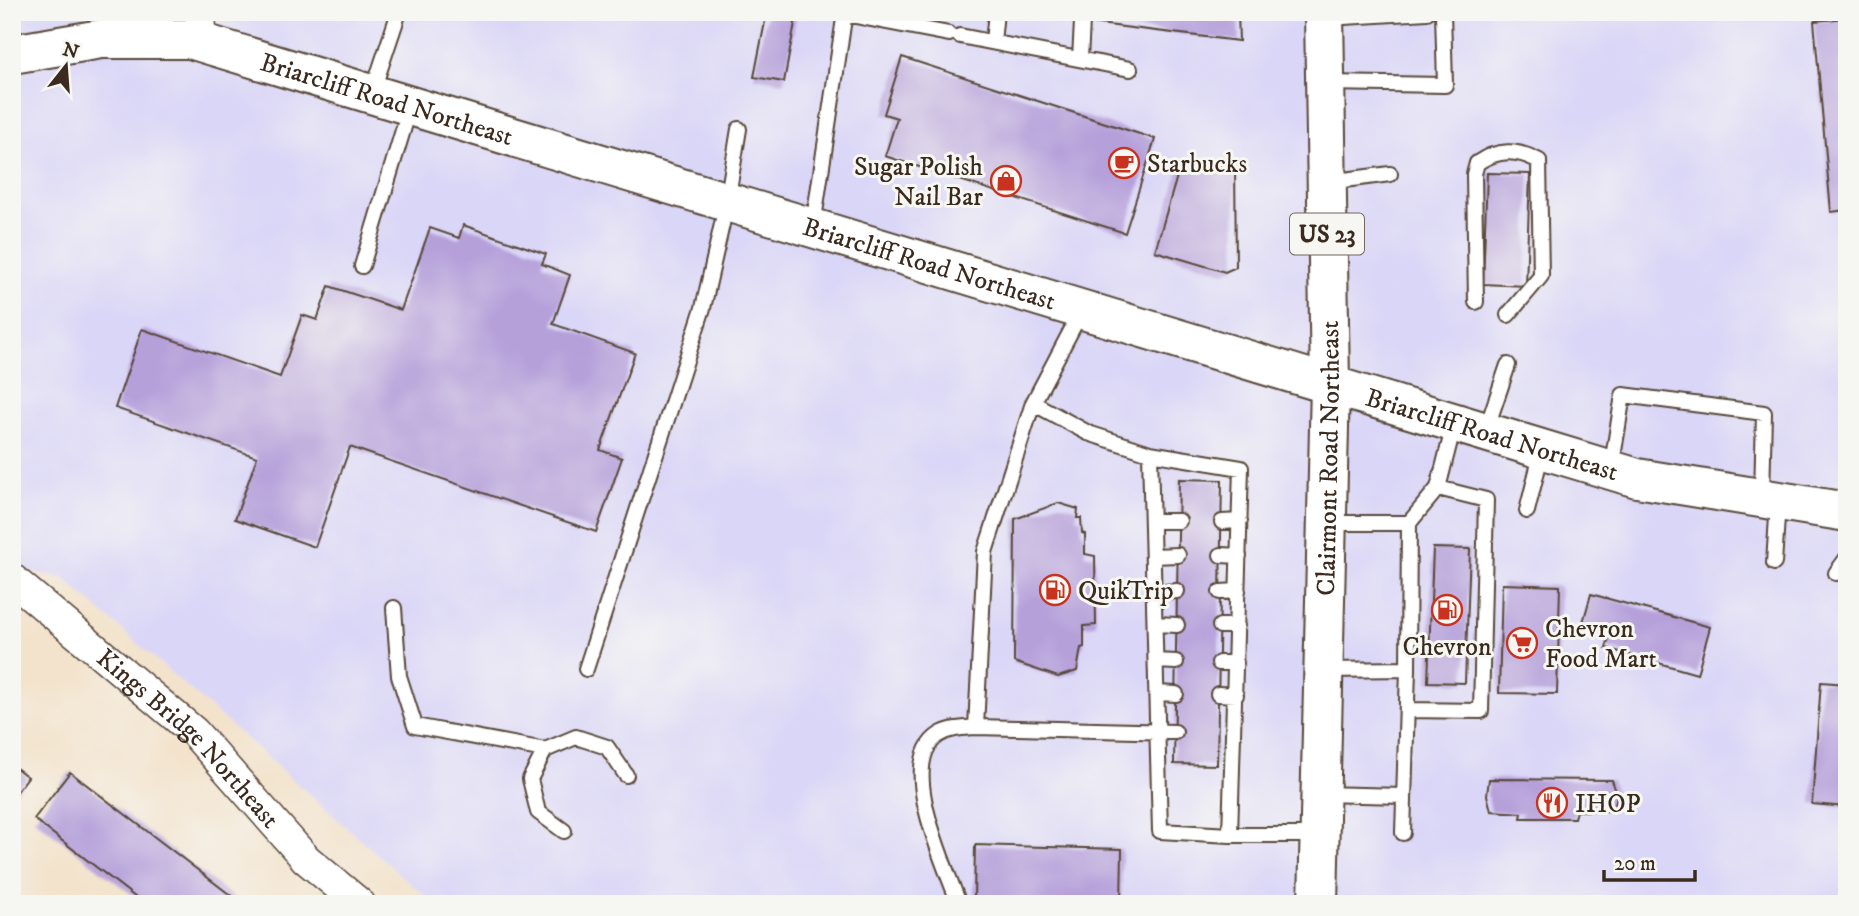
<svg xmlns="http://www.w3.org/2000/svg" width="1859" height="916" font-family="'IM FELL DW Pica',serif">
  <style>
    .built { fill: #dad6f7 }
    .building { fill: #b6a0da }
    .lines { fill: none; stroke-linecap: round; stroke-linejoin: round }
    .lane-casing { stroke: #574638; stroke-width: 18 }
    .street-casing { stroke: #574638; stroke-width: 33 }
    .secondary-casing { stroke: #574638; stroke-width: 42 }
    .primary-casing { stroke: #574638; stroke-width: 42 }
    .lane { stroke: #fff; stroke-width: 14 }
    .street { stroke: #fff; stroke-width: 30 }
    .secondary { stroke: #fff; stroke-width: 38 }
    .primary { stroke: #fff; stroke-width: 38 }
    .labels { text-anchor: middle; stroke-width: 6; stroke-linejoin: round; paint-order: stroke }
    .shield { fill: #f6f6f2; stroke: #73675e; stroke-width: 2 }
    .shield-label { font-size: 24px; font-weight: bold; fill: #3b2a1e }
    .street-label { font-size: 26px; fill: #3b2a1e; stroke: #f6f6f2 }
    .poi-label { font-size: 26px; fill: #3b2a1e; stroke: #f6f6f2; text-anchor: start }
  </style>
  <rect width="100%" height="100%" fill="#f6f6f2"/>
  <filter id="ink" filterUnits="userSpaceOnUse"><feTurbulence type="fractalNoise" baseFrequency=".0143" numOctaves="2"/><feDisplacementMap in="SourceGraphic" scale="14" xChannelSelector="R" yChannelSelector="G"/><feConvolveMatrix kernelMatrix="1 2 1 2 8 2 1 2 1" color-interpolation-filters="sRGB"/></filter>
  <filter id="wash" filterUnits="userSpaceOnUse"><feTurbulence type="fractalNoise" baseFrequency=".00686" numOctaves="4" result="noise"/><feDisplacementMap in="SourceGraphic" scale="28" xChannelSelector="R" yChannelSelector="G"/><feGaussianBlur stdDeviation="1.57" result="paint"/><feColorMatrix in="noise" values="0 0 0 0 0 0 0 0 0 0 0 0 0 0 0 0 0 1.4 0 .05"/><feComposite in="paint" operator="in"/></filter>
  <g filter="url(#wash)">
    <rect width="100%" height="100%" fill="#f3e3cc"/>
    <path class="built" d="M12,12H1847V904H434L63,578L12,568Z"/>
    <g id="blocks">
      <path class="building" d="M767,12H797L784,82L754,77Z
        M1017,12H1238L1239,41L1017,14Z
        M1847,18V210L1831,212L1814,21Z
        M902,57L1155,139L1125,233L885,156L897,118L884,114Z
        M1235,165L1236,267L1225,272L1155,251L1180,166Z
        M1487,173L1530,174L1526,286L1483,284Z
        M463,225L546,254L542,264L570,275L553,324L635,353L600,450L622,458L596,532L350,447L315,547L235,519L257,457L115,408L142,329L280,377L302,315L317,320L329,286L401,310L430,228L459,238Z
        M1179,479L1222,480L1217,765L1174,764Z
        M1058,503L1078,509L1077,518H1081L1082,533L1085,534V554L1095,556L1096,625L1084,626V647L1081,648L1077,671L1058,677L1014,662L1015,519Z
        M1433,548L1470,549L1465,683L1428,682Z
        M1502,584L1560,586L1557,694L1499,693Z
        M1591,594L1710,627L1697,674L1606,648L1610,634L1582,626Z
        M1821,682L1847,684V807L1812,804Z
        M12,765L28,777L12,798Z
        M70,772L242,904H144L34,819Z
        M1489,779L1612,780L1617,795L1614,811H1576L1574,818H1521L1522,813L1491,811L1487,795Z
        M975,845L1122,849L1121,904L974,901Z"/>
    </g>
  </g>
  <g filter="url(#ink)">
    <use href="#blocks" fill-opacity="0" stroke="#574638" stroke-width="2"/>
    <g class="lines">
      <g class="lane-casing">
        <path id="lane" d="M845,14L949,34
          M1327,18L1427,12
          M960,36L1130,69
          M993,42L996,12
          M1080,59L1082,22
          M1327,83L1445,85L1443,12
          M372,93L399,12
          M1329,182L1390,174
          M813,226L845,12
          M362,266L410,107
          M1476,302L1474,174L1477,163C1498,149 1517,149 1539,161L1541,276L1508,315
          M1033,403L1088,433L1150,453L1241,468L1230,835
          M1486,430L1508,365
          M1150,453L1160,831L1230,835H1319
          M1611,470L1623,395L1764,413L1762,497
          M1527,511L1542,451
          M1152,521H1179
          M1222,522L1240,521
          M1329,523H1409L1408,669
          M1409,523L1438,488L1454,425
          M1221,555L1239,556
          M1153,556L1178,555
          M1774,563L1778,502
          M1836,573L1847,558
          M1220,592L1238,591
          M1154,593L1177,591
          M394,608L399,676L415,726L545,750
          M1155,624L1177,625
          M1220,626H1237
          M1156,661L1176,662
          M1219,663H1236
          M586,669L703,308L727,202L739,129
          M1325,670L1408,669L1403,833
          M1157,693L1176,694
          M1218,694L1236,695
          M1407,710L1481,711L1486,500L1438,488
          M976,727L985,552L1033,403L1082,310
          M1320,794L1404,796
          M564,831L538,812L530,779L545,750L576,737L607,747L626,775
          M959,904C947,869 895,763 939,735C950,728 964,728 976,727L1175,732"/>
      </g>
      <g class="street-casing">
        <g id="street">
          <path d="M156,39L158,12"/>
          <path d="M200,42L201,12"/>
          <path id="s1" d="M12,579L194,732L306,859L360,904"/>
        </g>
      </g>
      <g class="secondary-casing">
        <g id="secondary">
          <path id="s2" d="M12,54L101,39H190L1637,478L1847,512"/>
        </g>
      </g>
      <g class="primary-casing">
        <g id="primary">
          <path id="s3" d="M1318,904L1330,384L1324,12"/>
        </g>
      </g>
      <use href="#lane" class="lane"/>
      <use href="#street" class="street"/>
      <use href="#secondary" class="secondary"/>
      <use href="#primary" class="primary"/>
    </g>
  </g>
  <defs>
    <g id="cafe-ring" transform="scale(1.575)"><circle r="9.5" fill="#f6f6f2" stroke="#c8321e" stroke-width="1.5"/><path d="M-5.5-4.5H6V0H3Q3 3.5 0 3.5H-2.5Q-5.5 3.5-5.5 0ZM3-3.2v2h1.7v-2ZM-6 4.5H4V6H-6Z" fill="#c8321e"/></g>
    <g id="shop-ring" transform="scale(1.575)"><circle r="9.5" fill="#f6f6f2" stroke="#c8321e" stroke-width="1.5"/><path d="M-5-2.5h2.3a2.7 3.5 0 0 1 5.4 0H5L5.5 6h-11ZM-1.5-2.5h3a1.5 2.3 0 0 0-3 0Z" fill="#c8321e"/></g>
    <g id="fuel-ring" transform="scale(1.575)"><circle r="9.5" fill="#f6f6f2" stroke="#c8321e" stroke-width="1.5"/><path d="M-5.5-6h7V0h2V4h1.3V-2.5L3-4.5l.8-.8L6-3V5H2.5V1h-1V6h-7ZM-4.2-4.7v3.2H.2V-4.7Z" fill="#c8321e"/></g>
    <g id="supermarket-ring" transform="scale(1.575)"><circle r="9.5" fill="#f6f6f2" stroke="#c8321e" stroke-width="1.5"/><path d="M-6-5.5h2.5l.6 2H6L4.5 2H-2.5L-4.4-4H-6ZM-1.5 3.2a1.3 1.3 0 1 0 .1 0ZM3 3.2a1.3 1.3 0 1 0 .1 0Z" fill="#c8321e"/></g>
    <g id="restaurant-ring" transform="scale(1.575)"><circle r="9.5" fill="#f6f6f2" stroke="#c8321e" stroke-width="1.5"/><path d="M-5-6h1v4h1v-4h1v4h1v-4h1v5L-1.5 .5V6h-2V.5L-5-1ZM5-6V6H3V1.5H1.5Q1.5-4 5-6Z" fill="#c8321e"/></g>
  </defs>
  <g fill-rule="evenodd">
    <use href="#cafe-ring" x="1124" y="163"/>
    <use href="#shop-ring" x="1006" y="181"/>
    <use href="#fuel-ring" x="1055" y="590"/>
    <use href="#fuel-ring" x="1447" y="610"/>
    <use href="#supermarket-ring" x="1522" y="643"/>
    <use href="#restaurant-ring" x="1552" y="803"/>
  </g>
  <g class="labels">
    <rect class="shield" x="1290" y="213.5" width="74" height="41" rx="5"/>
    <g class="shield-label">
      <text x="1327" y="242">US 23</text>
    </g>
    <g class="street-label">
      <text dy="9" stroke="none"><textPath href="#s2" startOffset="385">Briarcliff Road Northeast</textPath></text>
      <text dy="9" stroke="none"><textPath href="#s2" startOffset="952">Briarcliff Road Northeast</textPath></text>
      <text dy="9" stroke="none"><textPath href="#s2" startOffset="1540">Briarcliff Road Northeast</textPath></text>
      <text dy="9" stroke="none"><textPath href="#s3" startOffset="446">Clairmont Road Northeast</textPath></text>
      <text dy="9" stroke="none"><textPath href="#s1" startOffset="238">Kings Bridge Northeast</textPath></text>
    </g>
    <g class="poi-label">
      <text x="1147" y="172">Starbucks</text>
      <text x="983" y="175" text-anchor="end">Sugar Polish<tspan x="983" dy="30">Nail Bar</tspan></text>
      <text x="1078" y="599">QuikTrip</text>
      <text x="1545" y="637">Chevron<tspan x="1545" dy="30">Food Mart</tspan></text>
      <text x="1447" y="655" text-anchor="middle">Chevron</text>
      <text x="1575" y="812">IHOP</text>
    </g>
  </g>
  <rect width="1859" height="916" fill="none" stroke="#f6f6f2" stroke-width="42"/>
  <g transform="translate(66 66) rotate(17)" stroke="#f6f6f2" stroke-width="5" paint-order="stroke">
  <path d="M0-5L12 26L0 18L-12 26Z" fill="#3b2a1e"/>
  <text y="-10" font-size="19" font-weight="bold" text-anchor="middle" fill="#3b2a1e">N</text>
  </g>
  <path d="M1604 870v10h91v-10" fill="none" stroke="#3b2a1e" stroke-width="3.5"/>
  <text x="1614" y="870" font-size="21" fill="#3b2a1e" stroke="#f6f6f2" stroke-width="5" paint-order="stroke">20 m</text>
</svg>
